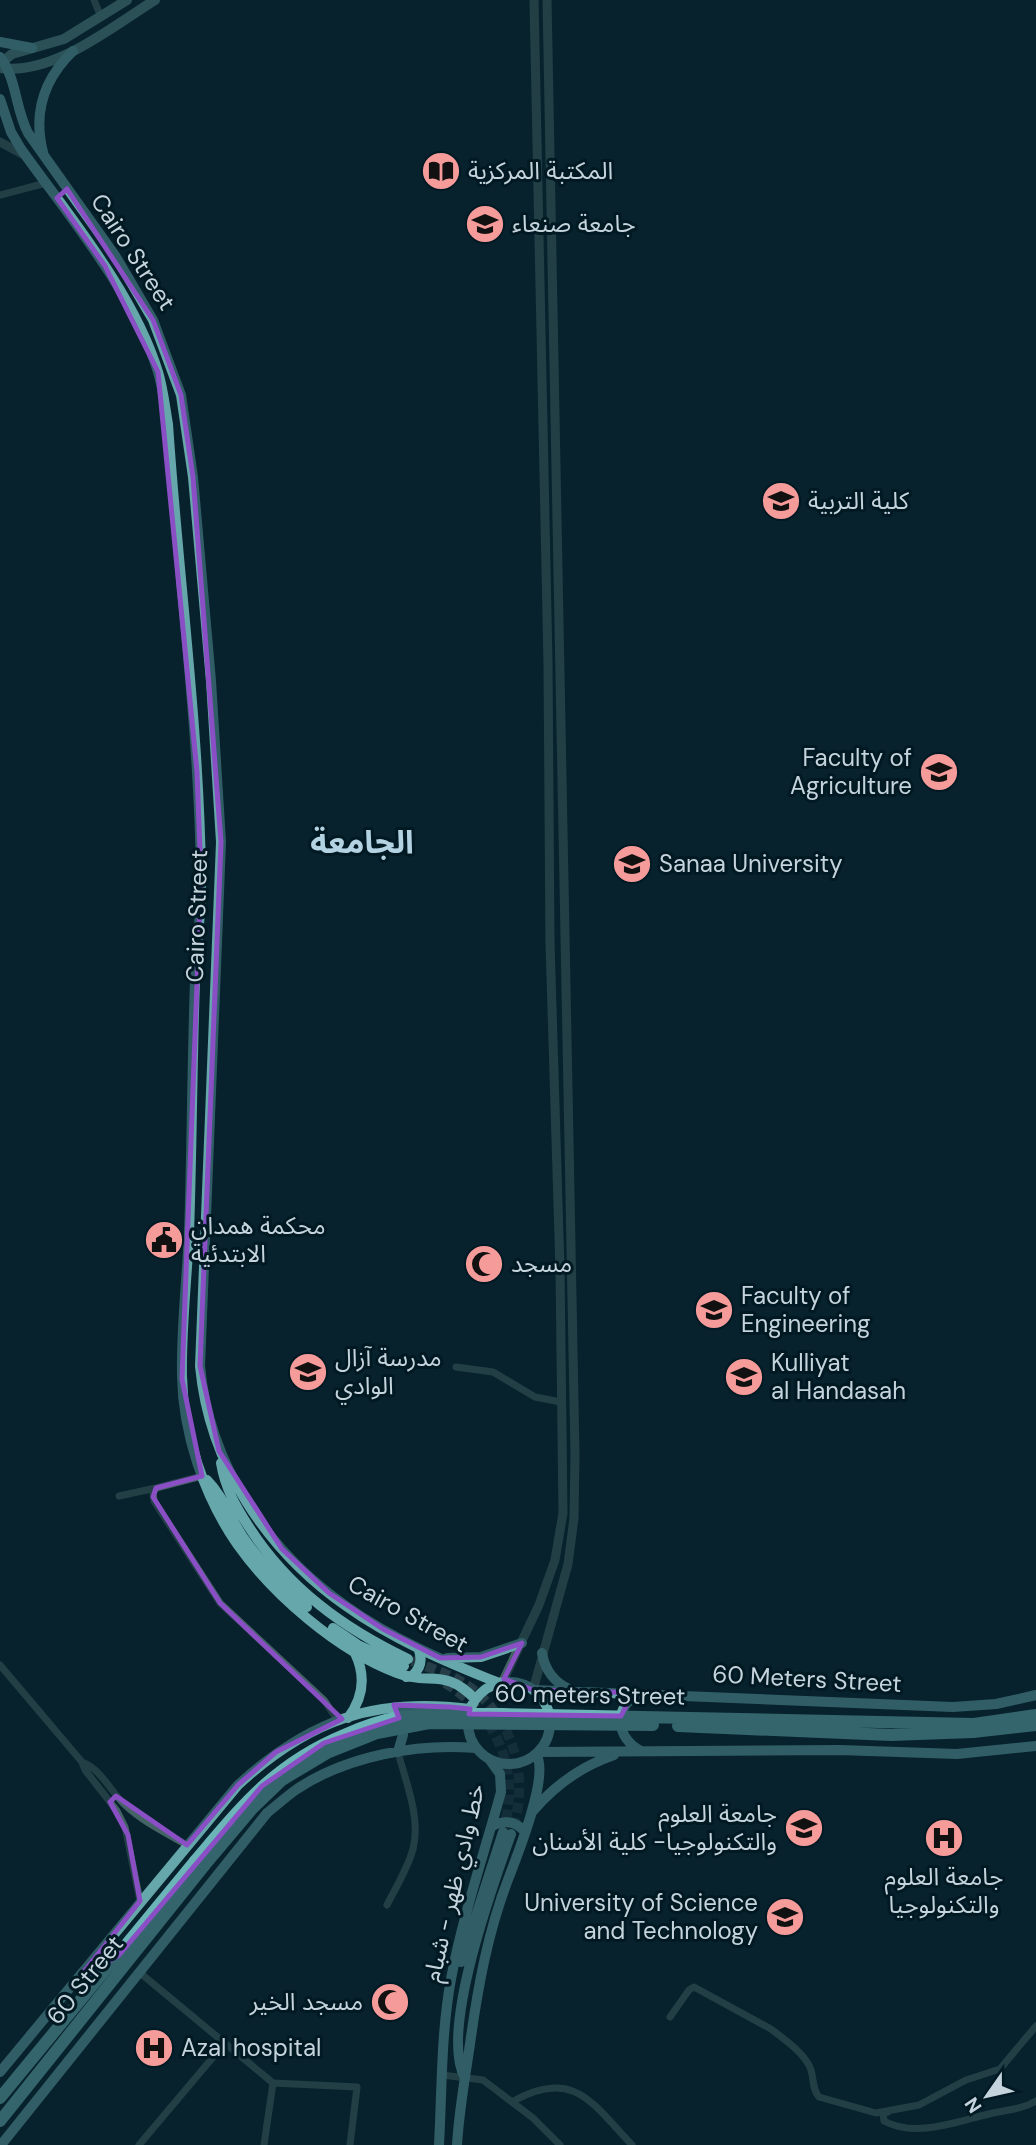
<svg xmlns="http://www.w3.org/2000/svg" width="1036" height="2145" font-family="'DM Sans','Noto Sans Arabic',sans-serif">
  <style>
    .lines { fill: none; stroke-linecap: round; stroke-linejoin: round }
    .primary-tunnel { stroke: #243d47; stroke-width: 10; stroke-dasharray: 10 5; stroke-linecap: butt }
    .minor { stroke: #446364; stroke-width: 7 }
    .tertiary { stroke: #446364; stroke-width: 9 }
    .secondary { stroke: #578a8b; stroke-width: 10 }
    .primary { stroke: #65a7aa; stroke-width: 10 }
    .trunk { stroke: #6bb5b8; stroke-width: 12 }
    .trunk-bridge { stroke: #6bb5b8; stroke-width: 12 }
    .marked { fill: none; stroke: #8a4ec5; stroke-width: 5; stroke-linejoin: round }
    .labels { text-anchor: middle; stroke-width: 6; stroke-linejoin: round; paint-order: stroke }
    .poi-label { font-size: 24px; fill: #c5d4dc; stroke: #001923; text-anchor: start }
    .street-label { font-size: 24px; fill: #c5d4dc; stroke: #001923 }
    .district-label { font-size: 32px; font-weight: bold; fill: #b4d3e2; stroke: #001923 }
  </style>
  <rect width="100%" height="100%" fill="#07222d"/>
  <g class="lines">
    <path class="primary-tunnel" d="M412,1661C430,1668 450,1674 467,1685C514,1718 530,1778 512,1831
      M445,1683C497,1714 520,1770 504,1828"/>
    <path class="minor" d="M94,0L101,17
      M0,195L46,183
      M456,1367L493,1372L535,1397L561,1402
      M202,1476L156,1488L153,1493L154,1501L220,1603L324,1700L338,1721
      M119,1496L156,1488
      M0,1665L82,1762L85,1770L117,1811L125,1827L140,1901
      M82,1762C101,1769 111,1792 125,1805C143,1822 166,1833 187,1845
      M387,1905C396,1887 408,1868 413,1849C421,1818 406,1783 398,1752
      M139,1972L273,2083L264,2145
      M670,2017L689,1990L694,1987L771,2029C784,2039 806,2054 811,2070C814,2080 812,2089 819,2097L876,2113L919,2105L966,2080L1000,2069L1036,2026
      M442,2075L483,2080L533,2118L560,2145
      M273,2083L357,2087L350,2145
      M512,2102C574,2067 592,2103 632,2145
      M888,2112L883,2114L884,2121C917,2139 960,2120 993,2113C1008,2110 1023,2109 1036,2101
      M139,2145L225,2043"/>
    <path class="tertiary" d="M0,142L26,156
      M502,1683L539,1605L555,1560L563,1513L560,1269L550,943L548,663L534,0
      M533,1690L568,1564L574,1518L575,1454L547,0"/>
    <path class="secondary" d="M0,64L12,54L64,39L127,0
      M0,68C53,76 113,26 155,0"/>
    <path class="primary" d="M0,42L32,48
      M0,57C17,79 15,108 28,133L116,257L153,320L181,395L193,477L211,681L221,842L200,1366C209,1464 266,1550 346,1606C392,1639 446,1662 499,1683
      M0,99L11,132L21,149C68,215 134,293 158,372C163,388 165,407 168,424C178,574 199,724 201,875C202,910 196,946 195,982C192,1065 192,1149 189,1233C187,1280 181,1328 182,1376C183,1434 204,1496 237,1544C273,1595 338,1651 397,1673C430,1686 444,1667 475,1699
      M43,152C33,113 44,79 73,51
      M221,1463C225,1488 236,1507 249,1527C288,1588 343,1628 408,1659
      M207,1480C223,1496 230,1518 243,1537C261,1563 283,1586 307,1607
      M333,1628L358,1645L404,1666
      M542,1653C545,1670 554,1682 569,1689
      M447,1658L481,1657L522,1643
      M406,1677L412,1676C421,1668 423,1659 418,1648
      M468 1723a41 41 0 1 1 82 0a41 41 0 1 1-82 0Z
      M533,1690L953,1707L996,1704L1036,1695
      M640,1694C612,1706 616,1739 641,1751
      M348,1718C364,1697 366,1676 355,1653
      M398,1752L403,1735L401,1721
      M539,1752L840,1750L957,1754L1036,1746
      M533,1811C555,1785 582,1766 614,1755
      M491,1827C504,1819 516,1821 525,1832
      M461,1962L503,1832
      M0,2072L238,1785C309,1720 374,1697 470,1709
      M465,2078C439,2033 493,1884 511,1834
      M1,2145L267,1813C277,1805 287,1796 297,1789C347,1756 417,1743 476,1748
      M439,2145C442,2090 441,2033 451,1979C463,1915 484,1854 501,1792L500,1774L490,1760
      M457,2145C459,2111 465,2078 470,2044C478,1986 488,1931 509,1877C518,1853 550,1775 536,1754"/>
    <path class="trunk" d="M974,1724L1036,1715
      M973,1732L1036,1725
      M75,1983L110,1961
      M0,2098L195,1861
      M0,2121L204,1866"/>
    <path class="trunk-bridge" d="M678,1726L891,1735L973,1732
      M195,1861C242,1806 274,1764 344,1735C360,1728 378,1721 395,1718C430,1713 467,1714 502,1714L974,1724
      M204,1866L252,1809L282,1780L327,1753L377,1733L429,1723L653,1725"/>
  </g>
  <path d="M0 0H1036V2145H0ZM67,189L153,320L181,395L193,477L221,842L200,1366L219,1451L282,1549L329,1593L383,1629L440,1658L481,1657L522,1643L504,1679L533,1690L642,1693L628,1702L621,1716L469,1714L470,1709L450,1707L394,1705L399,1718L324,1743L262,1786L119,1955L75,1983L140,1901L128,1835L110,1802L116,1796L187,1845L238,1785L276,1752L342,1719L220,1603L153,1497L156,1488L202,1476L182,1379L201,878L197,772L158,372L105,266L57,198Z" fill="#07222d" fill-opacity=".55" fill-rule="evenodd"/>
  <path class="marked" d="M67,189L153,320L181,395L193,477L221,842L200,1366L219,1451L282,1549L329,1593L383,1629L440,1658L481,1657L522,1643L504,1679L533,1690L642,1693L628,1702L621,1716L469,1714L470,1709L450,1707L394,1705L399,1718L324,1743L262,1786L119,1955L75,1983L140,1901L128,1835L110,1802L116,1796L187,1845L238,1785L276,1752L342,1719L220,1603L153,1497L156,1488L202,1476L182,1379L201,878L197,772L158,372L105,266L57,198Z"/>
  <defs>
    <g id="library-disc" transform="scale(2.0125)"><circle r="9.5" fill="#f59b9a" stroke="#001923"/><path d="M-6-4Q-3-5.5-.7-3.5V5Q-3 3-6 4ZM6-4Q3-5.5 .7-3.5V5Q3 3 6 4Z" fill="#111"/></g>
    <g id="university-disc" transform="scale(2.0125)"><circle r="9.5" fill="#f59b9a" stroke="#001923"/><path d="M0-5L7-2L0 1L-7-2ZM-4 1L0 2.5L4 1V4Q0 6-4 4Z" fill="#111"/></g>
    <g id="civic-disc" transform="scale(2.0125)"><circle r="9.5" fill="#f59b9a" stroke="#001923"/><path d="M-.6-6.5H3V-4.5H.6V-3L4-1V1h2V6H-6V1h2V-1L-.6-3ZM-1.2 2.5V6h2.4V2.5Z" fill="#111"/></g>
    <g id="mosque-disc" transform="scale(2.0125)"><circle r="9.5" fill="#f59b9a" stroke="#001923"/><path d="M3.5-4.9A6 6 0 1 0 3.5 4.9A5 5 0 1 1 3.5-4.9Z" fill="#111"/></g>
    <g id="school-disc" transform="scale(2.0125)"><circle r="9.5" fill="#f59b9a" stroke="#001923"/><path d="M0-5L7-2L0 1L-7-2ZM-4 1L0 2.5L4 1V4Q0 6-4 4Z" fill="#111"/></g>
    <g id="hospital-disc" transform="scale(2.0125)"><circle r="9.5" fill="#f59b9a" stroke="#001923"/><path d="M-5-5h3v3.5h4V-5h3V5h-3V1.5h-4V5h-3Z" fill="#111"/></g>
  </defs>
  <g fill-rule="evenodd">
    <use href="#library-disc" x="441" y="171"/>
    <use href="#university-disc" x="485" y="224"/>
    <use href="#university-disc" x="781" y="501"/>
    <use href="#university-disc" x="939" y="772"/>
    <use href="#university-disc" x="632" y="864"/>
    <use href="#civic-disc" x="164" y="1240"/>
    <use href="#mosque-disc" x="484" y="1264"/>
    <use href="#university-disc" x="714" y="1310"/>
    <use href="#school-disc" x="308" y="1372"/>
    <use href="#university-disc" x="744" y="1377"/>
    <use href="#university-disc" x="804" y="1828"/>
    <use href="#hospital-disc" x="944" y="1838"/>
    <use href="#university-disc" x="785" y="1917"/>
    <use href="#mosque-disc" x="390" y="2002"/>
    <use href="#hospital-disc" x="154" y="2048"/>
  </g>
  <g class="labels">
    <g class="poi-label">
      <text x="468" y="179">المكتبة المركزية</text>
      <text x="512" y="232">جامعة صنعاء</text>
      <text x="808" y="509">كلية التربية</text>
      <text x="912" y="766" text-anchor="end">Faculty of<tspan x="912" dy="28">Agriculture</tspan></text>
      <text x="659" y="872">Sanaa University</text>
      <text x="191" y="1234">محكمة همدان<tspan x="191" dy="28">الابتدئية</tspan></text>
      <text x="511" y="1272">مسجد</text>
      <text x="741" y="1304">Faculty of<tspan x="741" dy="28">Engineering</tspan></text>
      <text x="335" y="1366">مدرسة آزال<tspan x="335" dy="28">الوادي</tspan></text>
      <text x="771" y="1371">Kulliyat<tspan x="771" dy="28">al Handasah</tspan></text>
      <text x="777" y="1822" text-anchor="end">جامعة العلوم<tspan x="777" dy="28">والتكنولوجيا- كلية الأسنان</tspan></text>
      <text x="944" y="1885" text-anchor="middle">جامعة العلوم<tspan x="944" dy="28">والتكنولوجيا</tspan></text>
      <text x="758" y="1911" text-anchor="end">University of Science<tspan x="758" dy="28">and Technology</tspan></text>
      <text x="363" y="2010" text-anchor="end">مسجد الخير</text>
      <text x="181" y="2056">Azal hospital</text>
    </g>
    <g class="street-label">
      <text transform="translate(133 252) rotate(57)" y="8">Cairo Street</text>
      <text transform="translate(197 916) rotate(-88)" y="8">Cairo Street</text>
      <text transform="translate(408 1614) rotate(29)" y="8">Cairo Street</text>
      <text transform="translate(807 1679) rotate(3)" y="8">60 Meters Street</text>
      <text transform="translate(590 1695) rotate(1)" y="8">60 meters Street</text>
      <text transform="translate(454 1883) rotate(-77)" y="8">خط وادي ظهر - شبام</text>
      <text transform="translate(85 1980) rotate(-51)" y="8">60 Street</text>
    </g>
    <g class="district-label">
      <text x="362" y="853">الجامعة</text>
    </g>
  </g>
  <g transform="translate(987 2096) rotate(236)" stroke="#001923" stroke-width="5" paint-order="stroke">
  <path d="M0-5L12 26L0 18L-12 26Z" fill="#c5d4dc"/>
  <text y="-10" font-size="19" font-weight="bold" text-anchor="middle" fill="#c5d4dc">N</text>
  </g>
</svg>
